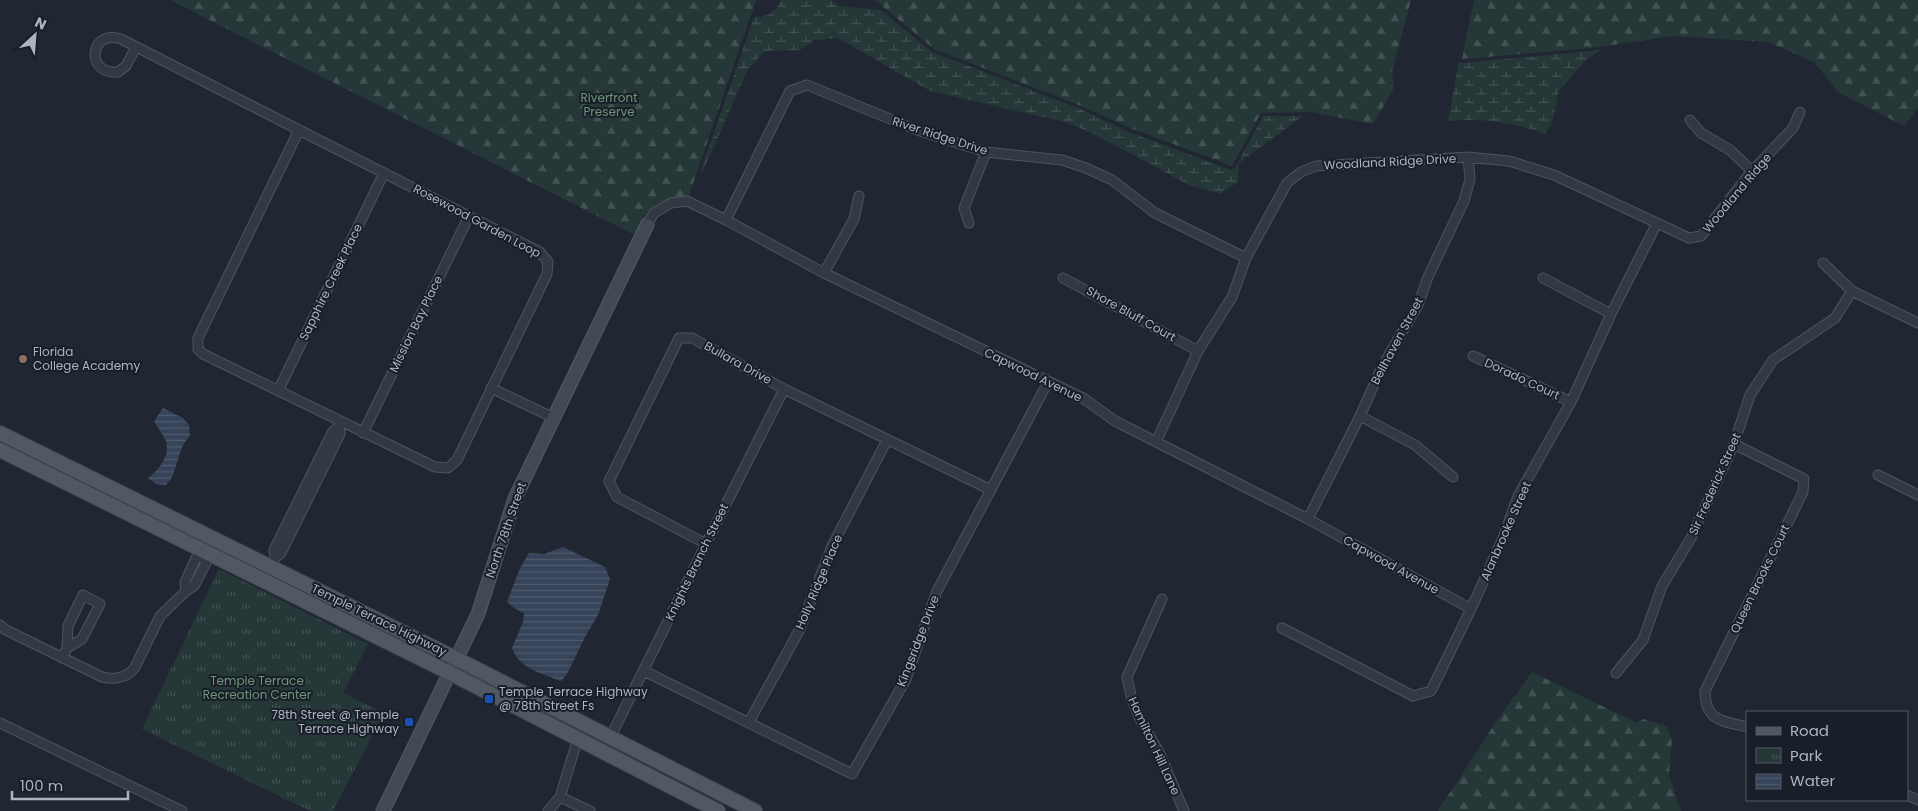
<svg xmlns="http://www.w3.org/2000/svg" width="1918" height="811" font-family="Poppins,sans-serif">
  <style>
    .forest { fill: url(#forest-firs) }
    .wetland { fill: url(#wetland-marsh) }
    .park { fill: url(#park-tufts) }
    .water { fill: url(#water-rules) }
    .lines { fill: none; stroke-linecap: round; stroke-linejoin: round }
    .street-casing { stroke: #4e545f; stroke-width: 11 }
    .secondary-casing { stroke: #4e545f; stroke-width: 15 }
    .primary-casing { stroke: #3d424d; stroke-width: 16 }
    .street { stroke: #333943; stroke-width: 9 }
    .secondary { stroke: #424956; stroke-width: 12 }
    .primary { stroke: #515863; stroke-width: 14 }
    .education-dot { fill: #8d6e63; stroke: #191f28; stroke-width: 2 }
    .transit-dot { fill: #1a4fb4; stroke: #191f28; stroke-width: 2 }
    .labels { text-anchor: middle; stroke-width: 4; stroke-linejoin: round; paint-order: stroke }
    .park-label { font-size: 12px; fill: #709479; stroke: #191f28 }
    .street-label { font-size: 12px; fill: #adb4c1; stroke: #191f28 }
    .poi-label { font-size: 12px; fill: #adb4c1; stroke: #191f28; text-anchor: start }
  </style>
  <defs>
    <pattern id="forest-firs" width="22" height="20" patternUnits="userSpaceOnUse" patternTransform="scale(1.25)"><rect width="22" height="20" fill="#263738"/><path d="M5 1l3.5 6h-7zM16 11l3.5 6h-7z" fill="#435253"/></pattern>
    <pattern id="wetland-marsh" width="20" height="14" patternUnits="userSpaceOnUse" patternTransform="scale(1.25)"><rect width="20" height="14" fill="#263738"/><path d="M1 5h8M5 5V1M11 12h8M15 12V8" fill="none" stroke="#435253"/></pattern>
    <pattern id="park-tufts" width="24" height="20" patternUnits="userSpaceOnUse" patternTransform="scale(1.25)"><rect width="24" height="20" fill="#263738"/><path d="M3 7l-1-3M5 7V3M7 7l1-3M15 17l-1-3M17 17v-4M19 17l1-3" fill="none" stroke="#435253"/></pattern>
    <pattern id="water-rules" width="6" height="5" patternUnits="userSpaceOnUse" patternTransform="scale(1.25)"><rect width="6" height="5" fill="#364358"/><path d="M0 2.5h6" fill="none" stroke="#505c6e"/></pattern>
  </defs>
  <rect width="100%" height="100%" fill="#202732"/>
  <path class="forest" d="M170,0H756L687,201L654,213L641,238Z
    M875,0H1411L1392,71L1394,88L1373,124L1310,112L1261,113L1232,166L1130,128L1079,105L934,49Z
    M1474,0H1918V108L1904,126L1838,92L1814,62L1768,42L1672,36L1592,48L1462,59Z
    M1532,672L1637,723L1643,719L1667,726L1672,740L1669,775L1681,811H1438L1496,722Z"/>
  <path class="wetland" d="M782,0H830L839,6L881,10L932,52L1078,108L1129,132L1231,170L1235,168L1263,116H1303L1239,163L1238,182L1220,194L1189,185L1092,133L1065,122L930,91L838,38L815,40L800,50L765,51L748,69L703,171L700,173L754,17C770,16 773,14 782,0Z
    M1600,50L1584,62L1559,91L1553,118L1546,134C1512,122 1483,118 1448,121L1459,61L1462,63Z"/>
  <path class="park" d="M219,569L368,644L343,693L384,713L333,811H310L142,729Z"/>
  <path class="water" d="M163,408L183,418L189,425L190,436C180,445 179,459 174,472C173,477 169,481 166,485L156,484L148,478C159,469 172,455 165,439C162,433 157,427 154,421Z
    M563,547L605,567L610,579L598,615L585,637L567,674L561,681C543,674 518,668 512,648L523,622L524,613L514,608L507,602L520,568L529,553L544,554Z"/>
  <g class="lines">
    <g class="street-casing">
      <path id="street" d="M136,47L126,66L118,72C85,75 89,29 121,39L299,130
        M1690,120L1701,133L1730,150L1752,171
        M299,130L540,252L548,262L547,274L457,460L448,468L435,467L203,354L198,349V338Z
        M726,220L790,91L807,85L917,130L986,152L1062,160L1086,168L1112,180L1155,213L1246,258
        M969,223L964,208L986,152
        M647,225L654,213L671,203L687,201L726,220L824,273L1083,398L1115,421L1308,519L1471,609
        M1823,263L1852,291L1918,323
        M824,273L854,219L859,196
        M1063,278L1198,351
        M1543,278L1611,314
        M1473,356L1571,402
        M491,388L554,418
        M278,391L384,173
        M1360,416L1415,445L1453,477
        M363,433L469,216
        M1156,442L1198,351L1232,297L1246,258L1287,183L1301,172L1316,166L1468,157L1509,161L1554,175L1689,238L1701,236L1752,171L1793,128L1800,112
        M1734,444L1804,479L1803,492L1705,691C1705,721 1722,721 1747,727
        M1878,475L1918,495
        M1308,519L1360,416L1382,367L1418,305L1428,277L1464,201L1470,179L1468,157
        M706,544L617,497L609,481L679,338H692L784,389L991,490
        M270,567L275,558L281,553L340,434L339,427L333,431L274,550L275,558
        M186,591L185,582L196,558L202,557L203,553
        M1162,599L1127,677L1132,700L1140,719L1160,754L1184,811
        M0,625L6,630L102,677C113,680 128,678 135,667L160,616L186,591L194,586L206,563L202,557
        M1282,628L1413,696L1431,691L1471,609L1503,538L1518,496L1571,402L1611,314L1657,223
        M62,658L67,648L68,626L83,595L100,604L82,639L67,648
        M644,671L852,774L906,679L937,591L1048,382
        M1616,673L1643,640L1662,586L1691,538L1734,444L1750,395L1773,360L1835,318L1852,291
        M749,722L800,629L832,546L887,440
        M0,723L182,811
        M611,736L706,544L784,389
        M1907,795L1918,800
        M560,797L590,811
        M548,811L560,797L578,738"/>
    </g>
    <g class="secondary-casing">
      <path id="secondary" d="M383,811L478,614L515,498L647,225"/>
    </g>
    <g class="primary-casing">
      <path id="primary" d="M0,433L457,659L755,811
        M0,450L450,673L718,811"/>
    </g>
    <use href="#street" class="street"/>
    <use href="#secondary" class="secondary"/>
    <use href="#primary" class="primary"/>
  </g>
  <circle class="education-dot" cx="23" cy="359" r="5"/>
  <g class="transit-dot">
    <rect x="484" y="694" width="10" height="10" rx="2.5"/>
    <rect x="404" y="717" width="10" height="10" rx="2.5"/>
  </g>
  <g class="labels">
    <g class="park-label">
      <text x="609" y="102">Riverfront<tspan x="609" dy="14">Preserve</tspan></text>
      <text x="257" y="685">Temple Terrace<tspan x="257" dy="14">Recreation Center</tspan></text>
    </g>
    <g class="street-label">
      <text transform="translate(940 136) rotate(18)" y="4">River Ridge Drive</text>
      <text transform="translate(1390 162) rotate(-3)" y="4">Woodland Ridge Drive</text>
      <text transform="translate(1737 193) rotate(-50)" y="4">Woodland Ridge</text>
      <text transform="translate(477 221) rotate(28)" y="4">Rosewood Garden Loop</text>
      <text transform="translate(331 282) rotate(-64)" y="4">Sapphire Creek Place</text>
      <text transform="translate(1131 314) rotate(29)" y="4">Shore Bluff Court</text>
      <text transform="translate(416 324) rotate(-64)" y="4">Mission Bay Place</text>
      <text transform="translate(1397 341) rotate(-62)" y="4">Bellhaven Street</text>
      <text transform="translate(738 363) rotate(29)" y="4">Bullara Drive</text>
      <text transform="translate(1033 375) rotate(26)" y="4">Capwood Avenue</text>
      <text transform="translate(1522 379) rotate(25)" y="4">Dorado Court</text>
      <text transform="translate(1715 484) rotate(-66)" y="4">Sir Frederick Street</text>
      <text transform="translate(506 530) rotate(-71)" y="4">North 78th Street</text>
      <text transform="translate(1506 531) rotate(-66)" y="4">Alanbrooke Street</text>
      <text transform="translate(697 562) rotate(-64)" y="4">Knights Branch Street</text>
      <text transform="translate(1391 565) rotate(29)" y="4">Capwood Avenue</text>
      <text transform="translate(1760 579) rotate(-64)" y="4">Queen Brooks Court</text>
      <text transform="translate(819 582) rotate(-67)" y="4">Holly Ridge Place</text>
      <text transform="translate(379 620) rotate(26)" y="4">Temple Terrace Highway</text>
      <text transform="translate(918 641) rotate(-69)" y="4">Kingsridge Drive</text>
      <text transform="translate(1154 746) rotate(65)" y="4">Hamilton Hill Lane</text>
    </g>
    <g class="poi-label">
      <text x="33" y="356">Florida<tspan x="33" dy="14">College Academy</tspan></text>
      <text x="499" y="696">Temple Terrace Highway<tspan x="499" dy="14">@ 78th Street Fs</tspan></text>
      <text x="399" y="719" text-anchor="end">78th Street @ Temple<tspan x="399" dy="14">Terrace Highway</tspan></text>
    </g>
  </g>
  <rect x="1746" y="711" width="162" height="90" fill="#191f28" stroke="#545b65"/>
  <rect x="1756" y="727" width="25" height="8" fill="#515863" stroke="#545b65"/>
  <text x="1790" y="736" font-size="15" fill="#adb4c1">Road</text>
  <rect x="1756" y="748" width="25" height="15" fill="url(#park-tufts)" stroke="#545b65"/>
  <text x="1790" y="761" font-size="15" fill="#adb4c1">Park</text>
  <rect x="1756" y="774" width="25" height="15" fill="url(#water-rules)" stroke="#545b65"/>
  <text x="1790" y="786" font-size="15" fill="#adb4c1">Water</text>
  <g transform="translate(35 35) rotate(26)" stroke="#191f28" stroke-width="4" paint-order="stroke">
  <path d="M0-4L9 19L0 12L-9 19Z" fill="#adb4c1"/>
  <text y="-8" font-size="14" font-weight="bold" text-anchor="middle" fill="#adb4c1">N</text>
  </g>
  <path d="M12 791v8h116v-8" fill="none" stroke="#adb4c1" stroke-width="2.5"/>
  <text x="20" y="791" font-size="15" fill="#adb4c1" stroke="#191f28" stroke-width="4" paint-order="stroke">100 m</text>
</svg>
